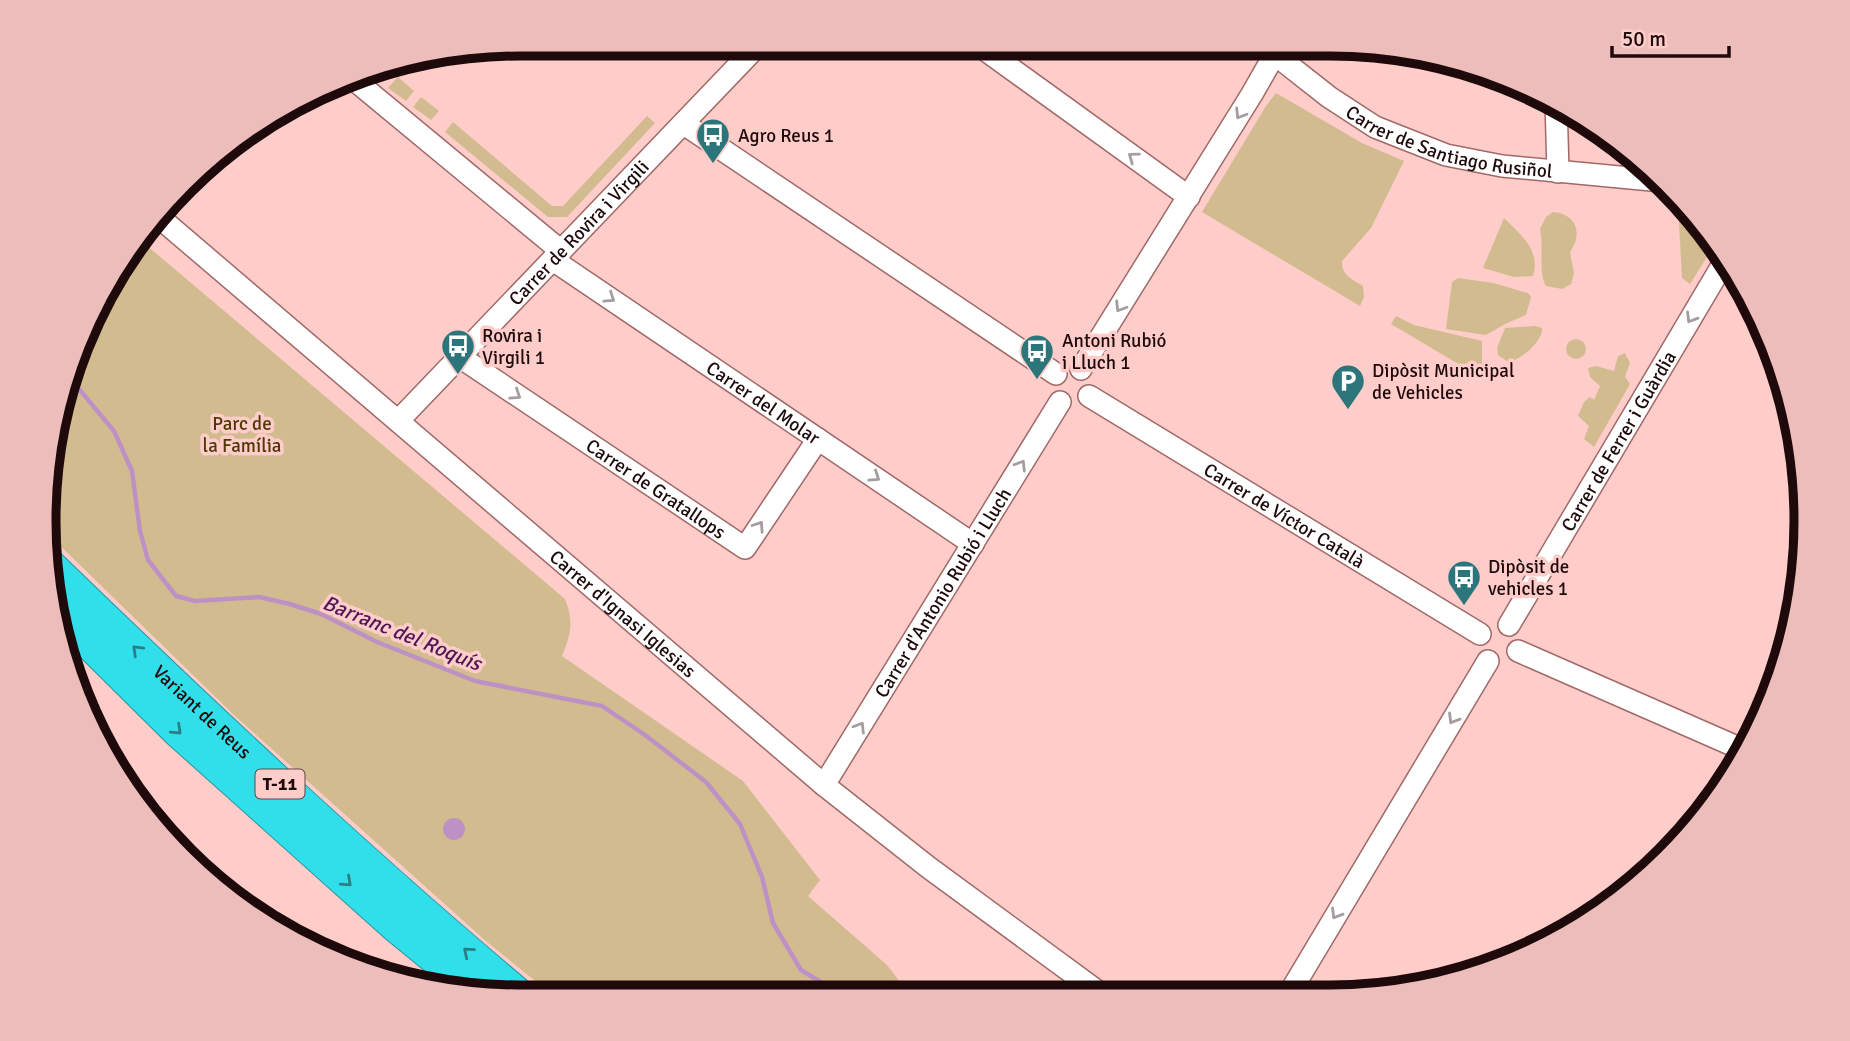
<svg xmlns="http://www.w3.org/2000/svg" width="1850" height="1041" font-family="Signika,sans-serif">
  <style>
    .green { fill: #d3bb90 }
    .water { fill: #be91c4 }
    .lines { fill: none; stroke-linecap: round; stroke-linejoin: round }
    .stream { stroke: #be91c4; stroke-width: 4.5 }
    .minor-casing { stroke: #a06967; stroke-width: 24 }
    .highway-casing { stroke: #2a949c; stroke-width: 34 }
    .minor { stroke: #fff; stroke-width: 21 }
    .highway { stroke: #31dfeb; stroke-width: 32 }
    .oneway { stroke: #a59d9d }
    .oneway2 { stroke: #287f86 }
    .labels { text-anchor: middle; stroke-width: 7; stroke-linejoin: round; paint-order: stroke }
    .shield { fill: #fecdca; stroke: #614444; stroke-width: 2 }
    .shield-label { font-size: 18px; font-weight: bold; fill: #1e0a0a }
    .poi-label { font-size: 19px; fill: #1e0a0a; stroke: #fecdca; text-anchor: start }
    .street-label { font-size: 19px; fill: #1e0a0a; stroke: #fecdca }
    .park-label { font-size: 19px; fill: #4f3805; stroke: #fecdca }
    .water-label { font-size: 21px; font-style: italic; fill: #4e1756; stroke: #fecdca }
    .rim { fill: none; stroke: #1e0a0a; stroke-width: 9 }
  </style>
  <rect width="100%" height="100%" fill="#fecdca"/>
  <path class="green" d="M398,77L414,91L406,101L388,88Z
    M1276,93L1362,143L1404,161L1371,228L1342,261C1341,275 1353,280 1363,286L1364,297L1360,306L1202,212L1266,106Z
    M421,97L439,111L431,120L413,107Z
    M647,116L655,123L567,217H548L445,132L453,122L552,206H563Z
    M1678,204L1684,205L1708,231L1716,243L1690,284L1682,278Z
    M1553,212C1577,214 1583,234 1570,252L1574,273L1571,284L1562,289L1546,286C1538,274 1544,245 1540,229L1546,217Z
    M1504,218C1520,234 1541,250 1533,276L1514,277L1483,268Z
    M139,239L565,599C574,621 571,635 562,656L743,781L820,880L808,896L887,965L910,995L554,996L487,942L235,716L47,533L60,397L124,255Z
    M1458,278L1493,283L1528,293L1531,297L1526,315L1507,323L1486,335L1446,329L1452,282Z
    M1396,316L1414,325L1482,341V378L1391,324Z
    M1535,326L1542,328C1544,340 1520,361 1508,362L1498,355L1497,348L1505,328Z
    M1566 349a10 10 0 1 1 20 0a10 10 0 1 1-20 0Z
    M1625,353L1630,363L1625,377L1630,384L1594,447L1584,439L1589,426L1578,416L1584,402L1590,397L1594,400L1600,386L1590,377L1588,368L1596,366L1614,371L1618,356Z"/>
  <path class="water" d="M443 829a11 11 0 1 1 22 0a11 11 0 1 1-22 0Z"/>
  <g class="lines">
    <path class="stream" d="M69,377L114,431L132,471L140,531L148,560L176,596L195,601L259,597L290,604L321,614L377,642L475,681L602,706L645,735L706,782L740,824L762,877L773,923L801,970L842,995"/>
    <g class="minor-casing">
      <g id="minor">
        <path d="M977,44L1189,197"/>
        <path id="s1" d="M1263,45L1329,97L1375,127L1446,155L1502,166L1662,181"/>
        <path d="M352,78L561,251"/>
        <path d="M1556,102L1558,172"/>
        <path d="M684,124L1056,374"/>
        <path id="s2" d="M160,218L824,785L928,867L1101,994"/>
        <path id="s3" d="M553,260L973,544"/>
        <path id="s4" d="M460,357L745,548L818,439"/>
        <path d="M1081,369L1252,94L1280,45"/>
        <path id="s5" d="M1089,396L1480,634"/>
        <path id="s6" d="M398,421L759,44"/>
        <path id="s7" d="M1509,625L1726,259"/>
        <path d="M1518,651L1746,751"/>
        <path id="s8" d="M824,785L1060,402"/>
        <path d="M1289,994L1488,661"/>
      </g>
    </g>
    <g class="highway-casing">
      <g id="highway">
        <path id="s9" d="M47,563C201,712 356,858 520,996"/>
        <path d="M59,613L177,730L396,926L479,994"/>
      </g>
    </g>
    <use href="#minor" class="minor"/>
    <use href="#highway" class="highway"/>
  </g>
  <defs><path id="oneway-chevron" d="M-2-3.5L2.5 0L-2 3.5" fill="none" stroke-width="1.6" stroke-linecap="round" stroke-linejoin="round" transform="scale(1.75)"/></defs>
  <g class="oneway">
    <use href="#oneway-chevron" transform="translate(1240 114) rotate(122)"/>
    <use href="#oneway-chevron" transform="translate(1133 157) rotate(-144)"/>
    <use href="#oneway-chevron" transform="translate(610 298) rotate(34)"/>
    <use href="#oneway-chevron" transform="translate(1120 307) rotate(122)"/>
    <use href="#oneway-chevron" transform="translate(1691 318) rotate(121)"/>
    <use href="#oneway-chevron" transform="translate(516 395) rotate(34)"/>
    <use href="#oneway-chevron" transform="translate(1021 465) rotate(-58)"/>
    <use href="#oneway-chevron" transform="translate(875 477) rotate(34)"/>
    <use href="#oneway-chevron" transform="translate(759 526) rotate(-56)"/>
    <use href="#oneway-chevron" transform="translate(1453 719) rotate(121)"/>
    <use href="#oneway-chevron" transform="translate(860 727) rotate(-58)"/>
    <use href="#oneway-chevron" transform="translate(1336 914) rotate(121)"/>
  </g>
  <g class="oneway2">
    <use href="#oneway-chevron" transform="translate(137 650) rotate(-136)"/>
    <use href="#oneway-chevron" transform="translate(177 730) rotate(43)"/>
    <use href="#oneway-chevron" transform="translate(347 882) rotate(42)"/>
    <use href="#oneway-chevron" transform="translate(468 952) rotate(-140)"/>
  </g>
  <defs>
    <g id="bus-pin" transform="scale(1.75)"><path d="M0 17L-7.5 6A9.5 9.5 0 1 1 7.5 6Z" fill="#2c767b" stroke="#fecdca"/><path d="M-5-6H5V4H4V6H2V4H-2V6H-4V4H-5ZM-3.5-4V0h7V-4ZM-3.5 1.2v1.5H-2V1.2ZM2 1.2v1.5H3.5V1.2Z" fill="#fff"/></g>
    <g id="parking-pin" transform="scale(1.75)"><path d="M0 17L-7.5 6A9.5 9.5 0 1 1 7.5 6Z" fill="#2c767b" stroke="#fecdca"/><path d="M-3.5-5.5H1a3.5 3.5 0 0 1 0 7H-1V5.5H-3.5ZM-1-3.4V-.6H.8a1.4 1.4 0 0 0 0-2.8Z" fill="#fff"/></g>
  </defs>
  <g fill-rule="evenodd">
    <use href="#bus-pin" x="713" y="135"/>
    <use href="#bus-pin" x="458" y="346"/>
    <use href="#bus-pin" x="1037" y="351"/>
    <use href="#parking-pin" x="1348" y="381"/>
    <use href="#bus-pin" x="1464" y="577"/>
  </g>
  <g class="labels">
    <rect class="shield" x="255.5" y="769.5" width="49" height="29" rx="5"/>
    <g class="shield-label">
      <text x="280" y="790">T-11</text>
    </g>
    <g class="poi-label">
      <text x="738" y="142">Agro Reus 1</text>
      <text x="482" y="342">Rovira i<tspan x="482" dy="22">Virgili 1</tspan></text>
      <text x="1062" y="347">Antoni Rubió<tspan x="1062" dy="22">i Lluch 1</tspan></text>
      <text x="1372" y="377">Dipòsit Municipal<tspan x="1372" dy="22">de Vehicles</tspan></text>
      <text x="1488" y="573">Dipòsit de<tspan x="1488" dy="22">vehicles 1</tspan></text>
    </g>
    <g class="street-label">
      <text dy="7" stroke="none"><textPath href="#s1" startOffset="215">Carrer de Santiago Rusiñol</textPath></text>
      <text dy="7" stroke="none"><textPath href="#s6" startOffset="261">Carrer de Rovira i Virgili</textPath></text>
      <text dy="7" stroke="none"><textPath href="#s3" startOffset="254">Carrer del Molar</textPath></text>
      <text dy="7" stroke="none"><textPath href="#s7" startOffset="214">Carrer de Ferrer i Guàrdia</textPath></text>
      <text dy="7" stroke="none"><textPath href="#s4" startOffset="236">Carrer de Gratallops</textPath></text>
      <text dy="7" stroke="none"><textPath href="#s5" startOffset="229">Carrer de Víctor Català</textPath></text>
      <text dy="7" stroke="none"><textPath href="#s8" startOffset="226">Carrer d'Antonio Rubió i Lluch</textPath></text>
      <text dy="7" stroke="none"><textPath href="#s2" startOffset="609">Carrer d'Ignasi Iglesias</textPath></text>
      <text dy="7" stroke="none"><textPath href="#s9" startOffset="215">Variant de Reus</textPath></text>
    </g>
    <g class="park-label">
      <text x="242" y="430">Parc de<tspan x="242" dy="22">la Família</tspan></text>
    </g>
    <g class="water-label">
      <text transform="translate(402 633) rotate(22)" y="7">Barranc del Roquís</text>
    </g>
  </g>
  <path d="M0 0H1850V1041H0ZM520 56H1330A464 464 0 0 1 1794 520V521A464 464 0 0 1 1330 985H520A464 464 0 0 1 56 521V520A464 464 0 0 1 520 56Z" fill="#ecbdbb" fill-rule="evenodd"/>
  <path class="rim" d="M520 56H1330A464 464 0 0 1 1794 520V521A464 464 0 0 1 1330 985H520A464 464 0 0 1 56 521V520A464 464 0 0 1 520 56Z"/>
  <path d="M1612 46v10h117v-10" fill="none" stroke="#1e0a0a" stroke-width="3.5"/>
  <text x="1622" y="46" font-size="21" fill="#1e0a0a" stroke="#fecdca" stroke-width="5" paint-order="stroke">50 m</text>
</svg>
